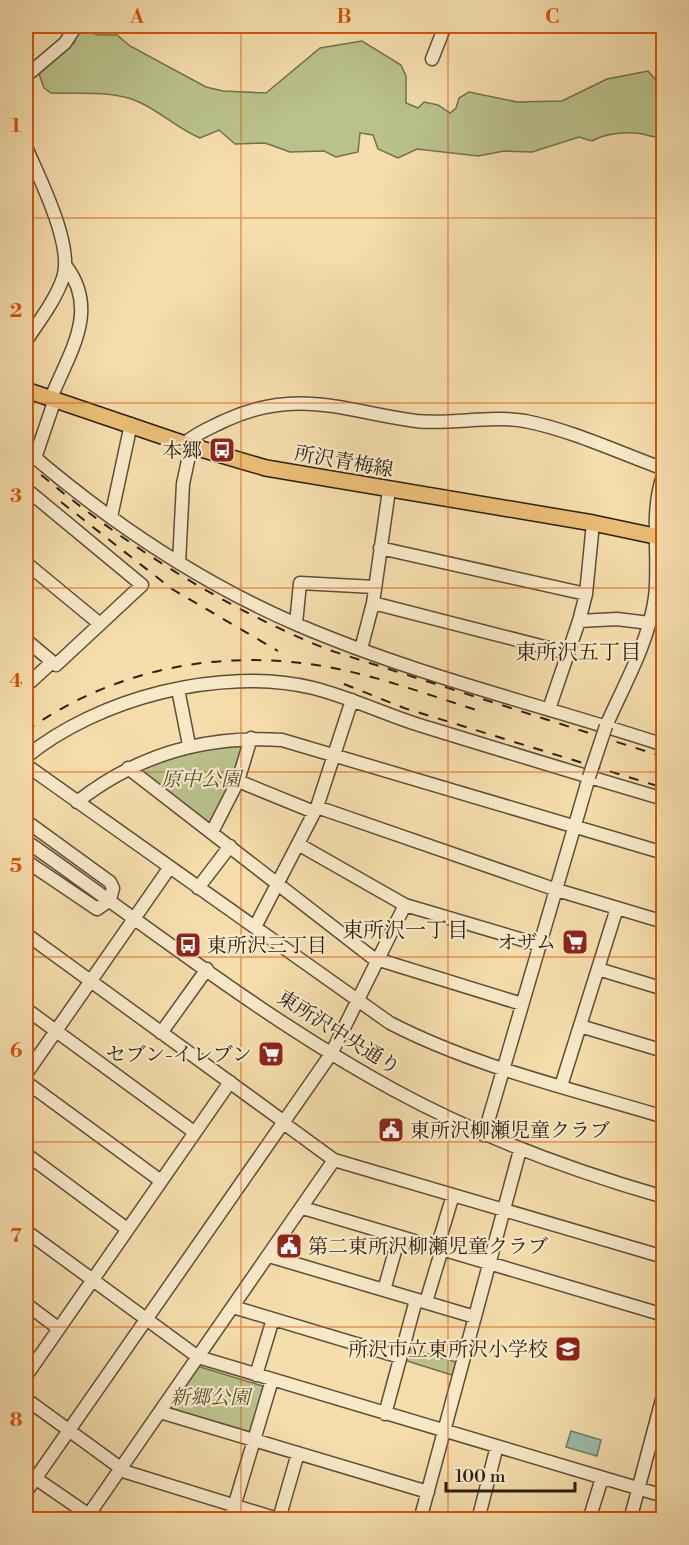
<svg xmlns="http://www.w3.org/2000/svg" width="689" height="1545" font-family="'Libre Bodoni','Noto Serif JP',serif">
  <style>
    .green { fill: #bac28b; stroke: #74704e; stroke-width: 1.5 }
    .water { fill: #9cbcab; stroke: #707d6d; stroke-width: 1.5 }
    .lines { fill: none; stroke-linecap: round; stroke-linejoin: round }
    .minor-casing { stroke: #5f4e38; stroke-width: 15 }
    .major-casing { stroke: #2d1e11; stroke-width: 18 }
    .minor { stroke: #f8e9c9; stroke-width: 12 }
    .major { stroke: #eabe76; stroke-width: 15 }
    .rail { stroke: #2d1e11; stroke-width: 2; stroke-dasharray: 10 10; stroke-linecap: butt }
    .minor-bridge-casing { stroke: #5f4e38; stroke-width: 15; stroke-linecap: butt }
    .minor-bridge { stroke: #f8e9c9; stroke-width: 12 }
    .grid { fill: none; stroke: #d5530c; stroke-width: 1.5; stroke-opacity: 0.55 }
    .labels { text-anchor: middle; stroke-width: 4.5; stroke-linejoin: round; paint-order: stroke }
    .poi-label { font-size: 20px; fill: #2d1e11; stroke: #f8e9c9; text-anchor: end }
    .street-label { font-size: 20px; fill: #2d1e11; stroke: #f8e9c9 }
    .park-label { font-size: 20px; font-style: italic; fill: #574f36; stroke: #f8e9c9 }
    .neighbourhood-label { font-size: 21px; fill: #2d1e11; stroke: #f8e9c9 }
    .neatline { fill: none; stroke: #d5530c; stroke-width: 2 }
    .grid-label { font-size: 20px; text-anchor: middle; font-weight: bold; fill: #d5530c }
  </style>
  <rect width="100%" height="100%" fill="#f5ddac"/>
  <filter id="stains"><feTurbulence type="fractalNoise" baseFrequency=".00333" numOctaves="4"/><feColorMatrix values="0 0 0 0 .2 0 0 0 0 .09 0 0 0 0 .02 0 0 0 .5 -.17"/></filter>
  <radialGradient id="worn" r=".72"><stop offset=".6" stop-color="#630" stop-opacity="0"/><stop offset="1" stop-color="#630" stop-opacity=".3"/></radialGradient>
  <path class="green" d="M81,28L98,35H117L130,46L206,87L223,91L266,93L320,48L362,41L401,65L406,76V103L418,108L424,102L438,105L450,113L456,108L459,98L469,92L517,102L562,101L607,79L648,71L663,88V144L659,137C650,137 643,133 635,133C622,132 604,134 592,141L579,137L532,152L504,151L478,156L417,149L398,158L378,149L373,135L360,133L358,152L336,157L324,151L290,152L265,143L235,144L219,130L200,138C178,129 161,112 139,102C111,90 81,94 51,93L44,88L38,71L74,43Z
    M244,744L235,779L208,826L139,772V767L198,747Z
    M407,1348L456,1362L452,1375L404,1360Z
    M197,1366L266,1387L251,1435L168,1408Z"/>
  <path class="water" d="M571,1431L601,1440L597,1456L566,1447Z"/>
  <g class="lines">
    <g class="minor-casing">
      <path id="minor" d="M432,59L445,26
        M26,76L65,43L76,26
        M26,147C39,178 74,245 63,278C55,301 39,321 26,341
        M51,398C69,353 100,311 66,266
        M184,444C196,433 210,428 224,421C297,387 343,411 416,421C452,425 489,415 525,421C571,430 620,453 664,469
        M26,450C107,520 197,581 296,624C414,675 542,705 664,745
        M35,458L55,399
        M26,489L142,585L56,665L26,640
        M111,517L131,424
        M380,548L586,594
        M26,563L100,624
        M179,563L183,484L191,446
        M373,603L568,653
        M579,621L617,619L649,623
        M296,624L300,583L375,587
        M361,649L373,603L389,490
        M26,686L51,663
        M178,689L189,745
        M549,709L579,621L586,594L593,523
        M606,726C624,685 649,642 655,597C660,556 649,512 664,473
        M26,757C98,698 221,666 313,688C353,698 390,717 429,728C507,752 585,776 664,799
        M26,765L390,1023C475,1067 572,1089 664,1117
        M128,768L373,958L522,1004
        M238,781L314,812
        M77,802C138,754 206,735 282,740L664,853
        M317,807L557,890L664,922
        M26,821L110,882L113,888L110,900L97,909L26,861
        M212,832L238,781L251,738
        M26,841C147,926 264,1019 394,1090C480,1137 570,1170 664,1197
        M298,844L405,905L540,945
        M198,888L230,846
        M255,927L317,807L352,700
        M26,934L283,1121
        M598,969L664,989
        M26,1009L194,1132
        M580,1026L664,1051
        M161,1033L207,969
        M26,1074L170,867
        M26,1082L161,1181
        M561,1086L617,908
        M282,1122L334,1160L664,1257
        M484,1135L589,777
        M26,1154L127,1229
        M303,1208L664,1315
        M26,1231L198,1357L664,1496
        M437,1248L453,1195
        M269,1256L475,1317
        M384,1290L399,1237
        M426,1302L442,1249
        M26,1304L58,1328
        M233,1307L400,1357
        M256,1375L273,1319
        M26,1376L230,1082
        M26,1399L126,1472L281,1520
        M160,1412L428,1492
        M385,1414L416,1300
        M35,1478L89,1515
        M26,1492L331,1054L405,905
        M279,1519L298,1453
        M85,1520L334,1160
        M230,1520L272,1380
        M420,1520L520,1150
        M478,1520L497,1446
        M589,1520L602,1478
        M630,1520L664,1392"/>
    </g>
    <g class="major-casing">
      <path id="major" d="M26,390L191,446L266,468L593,523L664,538"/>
    </g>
    <use href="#minor" class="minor"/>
    <use href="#major" class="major"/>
    <path class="rail" d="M26,462C115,539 219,606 329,650L664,757
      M61,502L172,589L278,651
      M344,684L404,708L664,788
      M26,731C119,665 232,646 343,670C390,680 437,698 483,712"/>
    <g class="minor-bridge-casing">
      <path id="minor-bridge" d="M589,777L606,726"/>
    </g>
    <use href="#minor-bridge" class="minor-bridge"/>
  </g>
  <path class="grid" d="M241,26V1520M448,26V1520M26,218H664M26,403H664M26,588H664M26,772H664M26,957H664M26,1142H664M26,1327H664"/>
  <defs>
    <g id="bus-square" transform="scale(1.35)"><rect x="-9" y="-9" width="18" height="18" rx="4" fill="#8f2418" stroke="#f8e9c9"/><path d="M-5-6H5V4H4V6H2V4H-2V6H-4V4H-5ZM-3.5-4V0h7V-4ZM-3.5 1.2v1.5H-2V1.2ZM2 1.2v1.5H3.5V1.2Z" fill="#fff"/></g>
    <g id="supermarket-square" transform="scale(1.35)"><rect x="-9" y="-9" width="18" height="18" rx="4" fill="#8f2418" stroke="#f8e9c9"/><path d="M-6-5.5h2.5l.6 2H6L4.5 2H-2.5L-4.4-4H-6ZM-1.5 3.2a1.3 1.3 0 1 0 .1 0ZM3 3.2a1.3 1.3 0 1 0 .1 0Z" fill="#fff"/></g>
    <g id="civic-square" transform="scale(1.35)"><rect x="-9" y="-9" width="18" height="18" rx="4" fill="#8f2418" stroke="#f8e9c9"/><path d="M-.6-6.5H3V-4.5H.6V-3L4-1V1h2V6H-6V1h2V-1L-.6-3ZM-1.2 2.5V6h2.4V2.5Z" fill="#fff"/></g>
    <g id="school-square" transform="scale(1.35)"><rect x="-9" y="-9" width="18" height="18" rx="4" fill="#8f2418" stroke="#f8e9c9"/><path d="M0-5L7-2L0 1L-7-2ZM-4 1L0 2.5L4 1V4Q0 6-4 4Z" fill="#fff"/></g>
  </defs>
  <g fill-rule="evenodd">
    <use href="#bus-square" x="222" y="450"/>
    <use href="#supermarket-square" x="575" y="942"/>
    <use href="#bus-square" x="188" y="945"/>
    <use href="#supermarket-square" x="271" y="1054"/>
    <use href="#civic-square" x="391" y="1130"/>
    <use href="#civic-square" x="289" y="1246"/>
    <use href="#school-square" x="568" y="1349"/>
  </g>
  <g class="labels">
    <g class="poi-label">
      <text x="202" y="457">本郷</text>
      <text x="556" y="949">オザム</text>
      <text x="207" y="952" text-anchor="start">東所沢三丁目</text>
      <text x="252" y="1061">セブン-イレブン</text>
      <text x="410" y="1137" text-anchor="start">東所沢柳瀬児童クラブ</text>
      <text x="308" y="1253" text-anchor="start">第二東所沢柳瀬児童クラブ</text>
      <text x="548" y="1356">所沢市立東所沢小学校</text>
    </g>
    <g class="street-label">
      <text transform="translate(344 461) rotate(10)" y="7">所沢青梅線</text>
      <text transform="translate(339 1032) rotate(32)" y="7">東所沢中央通り</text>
    </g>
    <g class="park-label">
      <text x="201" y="786">原中公園</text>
      <text x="210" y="1404">新郷公園</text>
    </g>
    <g class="neighbourhood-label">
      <text x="578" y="659">東所沢五丁目</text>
      <text x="405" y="937">東所沢一丁目</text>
    </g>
  </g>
  <rect width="689" height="1545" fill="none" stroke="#f5ddac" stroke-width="66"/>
  <path d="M446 1482v9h129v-9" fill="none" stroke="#2d1e11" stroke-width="3"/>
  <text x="455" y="1482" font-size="18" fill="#2d1e11" stroke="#f8e9c9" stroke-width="4.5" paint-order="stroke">100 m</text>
  <rect x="33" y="33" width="623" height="1479" class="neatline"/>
  <g class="grid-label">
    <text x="137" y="23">A</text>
    <text x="344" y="23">B</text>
    <text x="552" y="23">C</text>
    <text x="16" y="132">1</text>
    <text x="16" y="317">2</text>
    <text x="16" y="502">3</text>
    <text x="16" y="687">4</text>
    <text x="16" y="872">5</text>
    <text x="16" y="1057">6</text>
    <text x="16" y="1242">7</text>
    <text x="16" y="1426">8</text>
  </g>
  <rect width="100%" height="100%" filter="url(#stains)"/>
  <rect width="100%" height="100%" fill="url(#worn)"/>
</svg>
